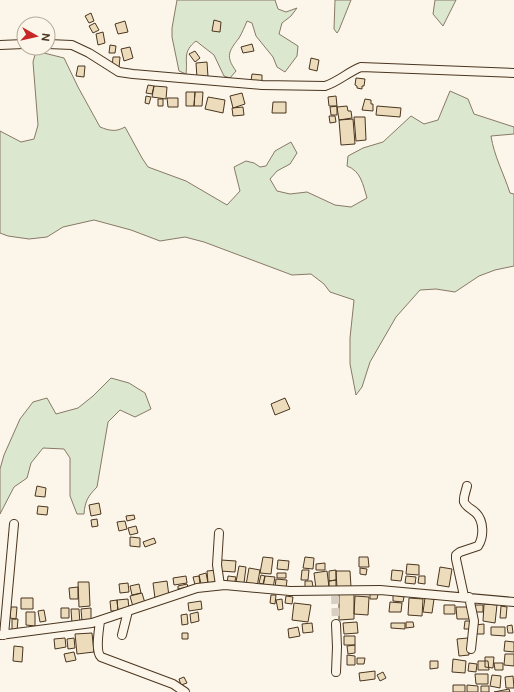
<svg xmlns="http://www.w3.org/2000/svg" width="514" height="692" font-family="'DM Sans',sans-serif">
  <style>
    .green { fill: #dce7d0; stroke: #887966 }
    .building { fill: #ecdcbc; stroke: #4a3520 }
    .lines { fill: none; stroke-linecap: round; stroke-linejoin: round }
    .minor-tunnel { stroke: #d8cfc1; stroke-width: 8; stroke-dasharray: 8 4; stroke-linecap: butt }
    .minor-casing { stroke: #4a3520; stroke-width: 10 }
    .minor { stroke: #fbf6e9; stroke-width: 8 }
  </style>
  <rect width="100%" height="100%" fill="#fbf6e9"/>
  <path class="green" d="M177,0H275L278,9L286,12L297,8L291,16L282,23L279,34L298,46L297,56L285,72L277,67L273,57L256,36L252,23L247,21C245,26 242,33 239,38C229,51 225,56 236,71L230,78L224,76L214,55L196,41C182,52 188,59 186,74L179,71L172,37V28Z
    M335,0H351L339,30L337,33L334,29Z
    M435,0H456L443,26L433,14Z
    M36,51L64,58L78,87L100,127C110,131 116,132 125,127L142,158L148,167L186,181L227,205L240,191L234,167L246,161L254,163L260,167L266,166L275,151L291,142L297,153L290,164L277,171L270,179L277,191L290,194L307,192L335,205L351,207L367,198C363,185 361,171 347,166L348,156L363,148L383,142L411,116L424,124L438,120L450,91L468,99L474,114L514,127V134L491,136C494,156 504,174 510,193L514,194V266L495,270L479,276L455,292L436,289L420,290L396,317L370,362L362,387L356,395L350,364V338L354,300L330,292L324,284L311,274L292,275L204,242L185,237L160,241L131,230L94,220L63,227L47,237L29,239L8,236L0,233V131L21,142L34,139L38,125L33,62Z
    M111,378L129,383L145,393L151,409L135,417L120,410L108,422L97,487C88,496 85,501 84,514H77L70,496V458L64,449L43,448L31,463L27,478L14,487L0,514V469L4,455L20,419L33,402L47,398L56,414L78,408L93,396Z"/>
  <path class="building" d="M91,13L94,21L89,23L85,16Z
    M214,20L221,22L220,32L212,31Z
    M125,21L128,32L118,34L115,24Z
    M95,23L99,30L93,33L89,26Z
    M103,32L105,43L98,45L96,34Z
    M252,44L254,51L243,53L241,47Z
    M110,45L116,46L115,53H109Z
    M130,47L133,58L124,61L121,49Z
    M195,51L200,58L195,62L189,54Z
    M113,57H120L119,68H112Z
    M311,58L319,60L317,71L309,69Z
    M207,62L208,77L197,78L196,63Z
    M78,66H85L84,77L76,76Z
    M252,74L262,75V82L251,81Z
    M356,78L365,79L364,86H362V89L357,88V86L355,85Z
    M148,85L154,86L152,94L146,93Z
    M154,86L167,87L166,99L152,97Z
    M186,92H195L194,106H186Z
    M195,92H203L202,106H194Z
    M242,93L245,104L233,108L230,96Z
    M146,96L151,97L149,104L145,103Z
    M336,96L337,106H329L328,97Z
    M208,97L225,100L223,113L205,109Z
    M167,98H178V107H168Z
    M158,99H163V106H158Z
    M365,99L371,100V104H373V111L362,110Z
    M273,102H286V113H272Z
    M337,106V115H331L330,107Z
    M347,106L348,111H351L352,118L339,120L337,107Z
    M377,106L401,108L400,117L376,115Z
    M243,107L244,115L233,116L232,108Z
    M329,116H335L336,122L330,123Z
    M354,117H365L366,140L356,141Z
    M353,119L355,144L341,145L339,120Z
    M285,398L290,409L275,415L271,404Z
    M37,486L46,488L45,497L35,496Z
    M99,503L101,514L91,516L89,505Z
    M38,506L48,507L47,515L37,514Z
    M134,515L135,519L127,521L126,516Z
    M97,519L98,526L92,527L91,520Z
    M125,521L127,529L119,531L117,522Z
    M136,526L138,533L130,535L128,528Z
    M130,537L140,538V547L130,546Z
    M154,538L156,543L145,547L143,542Z
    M263,557L273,558L271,574L260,573Z
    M305,557L314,558L313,569L303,568Z
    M359,557H368L369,567H359Z
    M221,560L236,561L235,572L220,571Z
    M278,560L289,561L288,570L277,569Z
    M325,563V570H316V564Z
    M407,564L419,565V575L406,574Z
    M239,566L246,567L244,583L236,582Z
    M440,567L452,569L449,587L437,585Z
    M249,568L260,570L257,587L246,585Z
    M360,568L367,569L366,575L360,574Z
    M217,570L218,581L208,583L207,571Z
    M302,570H309L308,580H301Z
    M336,570V580L329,581V571Z
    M392,570L403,571L401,581L391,580Z
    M327,571L329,587L316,589L314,573Z
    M336,571H350L351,587L337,588Z
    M206,573L208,583L201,584L199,575Z
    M277,573H286V578H277Z
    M261,575L265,576L263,584L259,583Z
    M186,576L187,583L174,585L173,578Z
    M199,576L200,584L195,585L193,577Z
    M228,576L236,577L234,585L227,584Z
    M265,576L275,577L273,588L263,587Z
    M406,576L416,577L415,584L405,583Z
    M419,576H425V584L418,583Z
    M276,579L287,580L286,588H275Z
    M336,580V587H329V581Z
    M167,581L169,596L155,598L153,583Z
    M305,581H312L313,587L305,588Z
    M78,582H89L90,606L79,607Z
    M128,583L129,592L120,593L119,584Z
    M139,584L141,593L132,595L130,586Z
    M187,584L188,587L178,589V586Z
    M78,587V599H70L69,588Z
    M339,592H354V619L339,620Z
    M142,593L145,603L133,607L130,596Z
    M370,593L378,594L377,599H370Z
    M271,595H276L275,604L270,603Z
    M393,595L404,597L403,602L393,601Z
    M286,596L293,597L292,604L285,603Z
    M355,596L369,597L368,615L354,614Z
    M21,598H33V609H21Z
    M409,598L423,599L422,616L408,615Z
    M425,598L434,599L432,613L423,612Z
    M128,599L129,609L118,611L117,600Z
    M282,599L283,609L278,610L276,600Z
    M117,600L118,611H111L110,601Z
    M201,601L202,609L189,611L188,603Z
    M390,602L402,603L401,612H389Z
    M294,603L311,605L308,622L292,620Z
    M484,604L497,605L495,623L483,621Z
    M444,605H455V614H444Z
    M474,605H483V612H474Z
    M501,606L507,607L506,618H500Z
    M11,607H17L16,619L10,618Z
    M456,607H470L471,619H457Z
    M61,608H69V618H61Z
    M91,608V621H82L81,609Z
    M71,609H79L80,624H72Z
    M44,610L46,621L40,622L38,611Z
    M26,612H35V626L26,625Z
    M198,612L199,621L191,623L190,614Z
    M187,614L188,624L182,625L181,615Z
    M12,619H18L17,631H12Z
    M465,621H471V629H464Z
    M357,622L358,633L344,634L343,623Z
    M406,622H413L414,627L406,628Z
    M312,623L313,632L303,633L302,624Z
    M391,623H405V629L391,628Z
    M484,624V634H475V625Z
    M512,625L513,633H508L507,626Z
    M298,627L300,636L289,638L288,629Z
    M491,627H505V636L491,635Z
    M92,633L94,652L77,654L75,634Z
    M182,633H188V639H182Z
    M344,636H355V645H344Z
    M65,638L66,647L55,649L54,639Z
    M74,638L75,648L68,649L67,639Z
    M468,638L469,655L459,656L457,639Z
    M505,641L514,642V652L504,651Z
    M355,645V653L348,654L347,646Z
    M14,646L23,647L22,662L13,661Z
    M74,652L76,660L66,662L64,654Z
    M505,654H514V666L504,665Z
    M347,655L355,656V665H347Z
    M485,657H494L493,668L485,667Z
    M357,658H365L364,664H357Z
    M453,659L466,661L465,673L452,672Z
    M430,661H438V668L430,669Z
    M478,661H488L489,670H478Z
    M469,663L477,664L476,672L468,671Z
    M494,663H503V670H495Z
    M375,671V679L360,681L359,673Z
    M383,672L386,678L380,681L377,675Z
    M475,674H488V684H476Z
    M492,675L501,676L500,688L490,686Z
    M513,676L514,688H506L505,677Z
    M184,677L187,683L181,685L179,679Z
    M453,685H465V692H453Z
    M467,685L478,686V692H467Z
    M481,686H489V692H481Z
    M509,689L510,692H494Z"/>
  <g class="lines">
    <path class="minor-tunnel" d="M335,596L336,624"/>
    <g class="minor-casing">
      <path id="minor" d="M48,44L72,45L89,53L119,72L133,74L262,85L325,86C338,82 348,72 361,67L514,73
        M0,45L24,44
        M219,533L217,565L220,585
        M464,596L456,559V555L460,552L478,546C484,537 484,521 476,513C472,509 466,507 464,502C463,497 466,491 467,486
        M469,597L474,621L471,649
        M100,621C99,630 95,651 101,657L173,684L185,692
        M0,635L92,623L197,588L225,585L290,591L380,590L514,602
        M4,635L14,524
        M122,635L128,611
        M336,672L337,647L336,624"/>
    </g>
    <use href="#minor" class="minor"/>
  </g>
  <g transform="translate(36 36) rotate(98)"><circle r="19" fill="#fbf6e9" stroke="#b4a999"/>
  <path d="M0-3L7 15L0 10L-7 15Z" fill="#c62828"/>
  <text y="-6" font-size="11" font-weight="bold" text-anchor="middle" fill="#4a3520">N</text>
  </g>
</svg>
